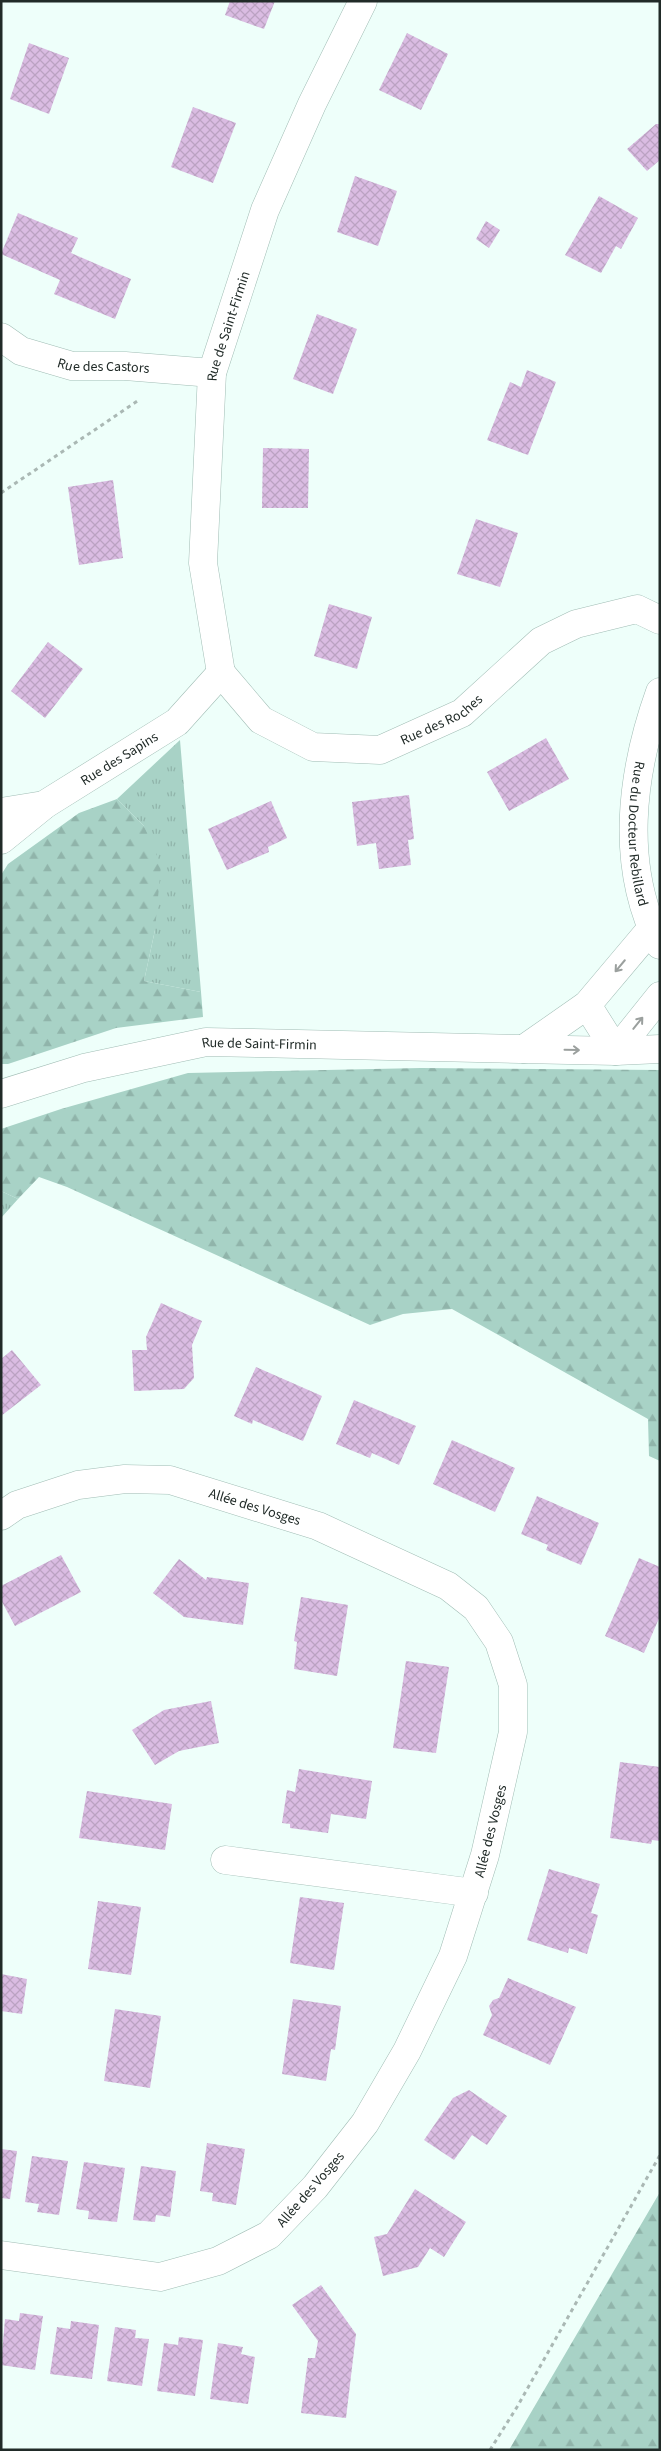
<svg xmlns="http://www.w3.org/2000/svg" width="661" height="2451" font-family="'Source Sans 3',sans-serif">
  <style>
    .grass { fill: url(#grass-tufts) }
    .forest { fill: url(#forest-firs) }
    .building { fill: url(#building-cross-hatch) }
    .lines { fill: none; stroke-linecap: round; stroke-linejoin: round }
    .minor-casing { stroke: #a1bdb5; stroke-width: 29 }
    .secondary-casing { stroke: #a1bdb5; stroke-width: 29 }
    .path { stroke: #aab8b4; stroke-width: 3; stroke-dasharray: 4 4; stroke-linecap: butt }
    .minor { stroke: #fff; stroke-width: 28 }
    .secondary { stroke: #fff; stroke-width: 28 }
    .oneway { stroke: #9ba09e }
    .labels { text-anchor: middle; stroke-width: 4.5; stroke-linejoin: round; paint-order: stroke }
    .street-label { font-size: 14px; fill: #212b28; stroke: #fff }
  </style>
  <defs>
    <pattern id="grass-tufts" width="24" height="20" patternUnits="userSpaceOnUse" patternTransform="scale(1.25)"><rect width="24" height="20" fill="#a8d2c6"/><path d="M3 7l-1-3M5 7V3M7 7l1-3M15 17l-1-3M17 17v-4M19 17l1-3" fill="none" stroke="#90b4aa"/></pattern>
    <pattern id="forest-firs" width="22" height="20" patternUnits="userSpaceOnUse" patternTransform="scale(1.25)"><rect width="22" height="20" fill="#a8d2c6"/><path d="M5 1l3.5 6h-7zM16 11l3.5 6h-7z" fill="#90b4aa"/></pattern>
    <pattern id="building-cross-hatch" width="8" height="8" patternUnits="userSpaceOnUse" patternTransform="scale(1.25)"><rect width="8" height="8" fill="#dabce2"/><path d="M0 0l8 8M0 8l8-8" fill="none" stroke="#bba2c2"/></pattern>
  </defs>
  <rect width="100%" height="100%" fill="#eefffa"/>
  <path class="grass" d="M180,740L201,992L144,981L155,930L144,826L117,799Z
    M1,1191L18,1199L1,1218Z"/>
  <path class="forest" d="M117,799L144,826L161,865L155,930L144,981L201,992L203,1017L116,1028L8,1064H1V875L8,864L79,813Z
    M421,1068L660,1070V1461L649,1456L648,1419L452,1309L403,1314L370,1325L67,1187L39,1177L18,1199L1,1191V1129L61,1109L188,1073Z
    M660,2192V2450H509Z"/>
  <path class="building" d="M230,1H275L264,29L225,15Z
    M407,33L448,54L421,110L379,90Z
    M29,43L69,58L49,114L10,99Z
    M193,107L236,123L213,183L171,167Z
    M656,124H660V160L647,171L627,149Z
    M355,176L397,191L378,246L337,232Z
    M599,196L638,218L621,249L616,246L601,273L565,255Z
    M18,213L78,238L71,253L131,279L115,319L54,294L60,280L1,254Z
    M486,221L500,230L489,248L476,239Z
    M317,314L357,329L333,394L293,379Z
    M527,370L556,382L528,455L487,440L510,382L521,387Z
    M263,448L309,449L308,508H262Z
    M113,480L123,558L79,565L68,487Z
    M476,519L518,533L500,587L457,574Z
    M329,604L372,617L357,669L314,656Z
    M48,642L83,669L45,718L11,691Z
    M546,738L569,779L509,811L487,772Z
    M409,795L414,839L408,840L411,865L379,869L376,843L357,846L352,802Z
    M271,801L287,838L268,847L269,852L227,870L208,829Z
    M161,1303L202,1321L192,1345L194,1378L184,1389L134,1391L132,1350H147L146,1337Z
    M12,1350L41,1385L1,1416V1359Z
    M256,1367L322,1396L303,1441L253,1420L252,1424L234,1416Z
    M354,1400L416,1426L399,1465L372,1453L370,1458L336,1444Z
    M452,1440L515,1468L495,1512L433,1484Z
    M537,1496L599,1523L581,1565L546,1550L548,1545L521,1534Z
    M61,1555L81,1592L15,1626L1,1600V1586Z
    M639,1558L660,1567V1616L644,1653L605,1636Z
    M179,1559L206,1580L207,1577L249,1583L243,1625L184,1617L153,1593Z
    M301,1597L348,1605L337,1676L294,1669L297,1642L294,1641Z
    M406,1661L449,1667L436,1753L393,1748Z
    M211,1701L219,1743L179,1751L155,1765L132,1730L164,1710Z
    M620,1762L660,1767V1841L652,1840L651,1844L610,1838Z
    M299,1769L372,1781L366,1819L331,1814L328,1833L290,1828V1824L282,1823L287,1790L295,1792Z
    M87,1791L172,1804L165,1850L79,1838Z
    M549,1869L600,1884L591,1913L598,1915L587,1954L569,1948L568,1953L527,1940Z
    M300,1897L344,1903L334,1970L290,1963Z
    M98,1901L141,1907L131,1975L88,1969Z
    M1,1974L27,1979L22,2014L1,2011Z
    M508,1978L576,2007L550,2065L483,2035L492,2015L489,2006L493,2000L499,1998Z
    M293,1999L341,2006L335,2050L331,2049L326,2081L282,2074Z
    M115,2009L161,2016L150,2088L104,2081Z
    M469,2090L507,2116L487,2145L472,2135L454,2160L424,2140L453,2098Z
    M207,2143L245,2149L236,2205L212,2201L213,2193L200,2191Z
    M1,2149L17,2151L10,2199L1,2198Z
    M32,2156L68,2161L59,2215L37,2212L39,2204L25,2202Z
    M84,2162L125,2168L117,2222L88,2219L89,2211L76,2209Z
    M141,2166L176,2171L170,2217L156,2215L155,2222L133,2220Z
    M415,2189L466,2222L444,2257L430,2248L418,2267L383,2276L374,2237L387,2234Z
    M321,2285L356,2334L346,2418L301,2413L308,2358H315L318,2341L292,2305Z
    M20,2313L43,2316L35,2370L1,2365L5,2319L19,2321Z
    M71,2321L99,2325L92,2379L50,2374L57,2327L70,2329Z
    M115,2327L136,2330L135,2338L149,2339L142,2386L107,2381Z
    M179,2337L203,2340L195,2396L157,2391L164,2343L178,2345Z
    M218,2343L243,2347L241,2354L255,2357L248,2404L210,2399Z"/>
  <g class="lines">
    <g class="minor-casing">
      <g id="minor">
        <path id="s1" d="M1,337L21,351L72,366H125L212,373"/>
        <path id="s2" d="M221,673L203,563L212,373L265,210L312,104L363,1"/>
        <path id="s3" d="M221,673L261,720L313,747L380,750L462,713L541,641L576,624L637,609L660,620"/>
        <path id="s4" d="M1,812L44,805L177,722L221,673"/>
        <path d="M1,840L43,806"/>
        <path d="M587,1005L616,1051L660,996"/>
        <path d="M524,1049L587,1005L651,929"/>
        <path id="s5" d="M1,1094L84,1068L206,1042L616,1051L660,1049"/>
        <path id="s6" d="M1,1516L17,1505L78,1485L125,1479L170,1480L318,1526L448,1586L476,1608L499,1642L513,1685V1732L485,1855L453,1956L407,2051L365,2123L315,2187L269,2235L218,2261L160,2277L1,2255"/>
        <path d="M225,1860L474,1893"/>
      </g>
    </g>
    <g class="secondary-casing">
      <g id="secondary">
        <path id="s7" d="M660,692C631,773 619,866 660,945"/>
      </g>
    </g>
    <path class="path" d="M1,493L139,400
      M490,2450L517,2407L660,2155"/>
    <use href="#minor" class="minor"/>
    <use href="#secondary" class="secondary"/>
  </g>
  <defs><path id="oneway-shaft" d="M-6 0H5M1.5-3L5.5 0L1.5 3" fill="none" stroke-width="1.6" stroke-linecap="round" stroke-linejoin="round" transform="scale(1.25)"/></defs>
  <g class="oneway">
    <use href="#oneway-shaft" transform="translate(620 966) rotate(130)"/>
    <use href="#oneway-shaft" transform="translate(638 1023) rotate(-51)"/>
    <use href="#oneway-shaft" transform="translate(572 1050) rotate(1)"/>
  </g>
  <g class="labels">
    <g class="street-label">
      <text dy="5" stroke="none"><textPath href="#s2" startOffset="351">Rue de Saint-Firmin</textPath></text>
      <text dy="5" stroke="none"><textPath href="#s1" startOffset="109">Rue des Castors</textPath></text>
      <text dy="5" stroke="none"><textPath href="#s3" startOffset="256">Rue des Roches</textPath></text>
      <text dy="5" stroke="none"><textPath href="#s4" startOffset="132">Rue des Sapins</textPath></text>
      <text dy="5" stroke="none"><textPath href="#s7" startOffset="145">Rue du Docteur Rebillard</textPath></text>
      <text dy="5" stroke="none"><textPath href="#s5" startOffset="265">Rue de Saint-Firmin</textPath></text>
      <text dy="5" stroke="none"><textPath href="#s6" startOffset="265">Allée des Vosges</textPath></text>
      <text transform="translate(490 1831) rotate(-76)" y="5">Allée des Vosges</text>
      <text transform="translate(310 2189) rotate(-49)" y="5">Allée des Vosges</text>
    </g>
  </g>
  <rect width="661" height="2451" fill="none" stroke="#212b28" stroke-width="5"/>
</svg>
